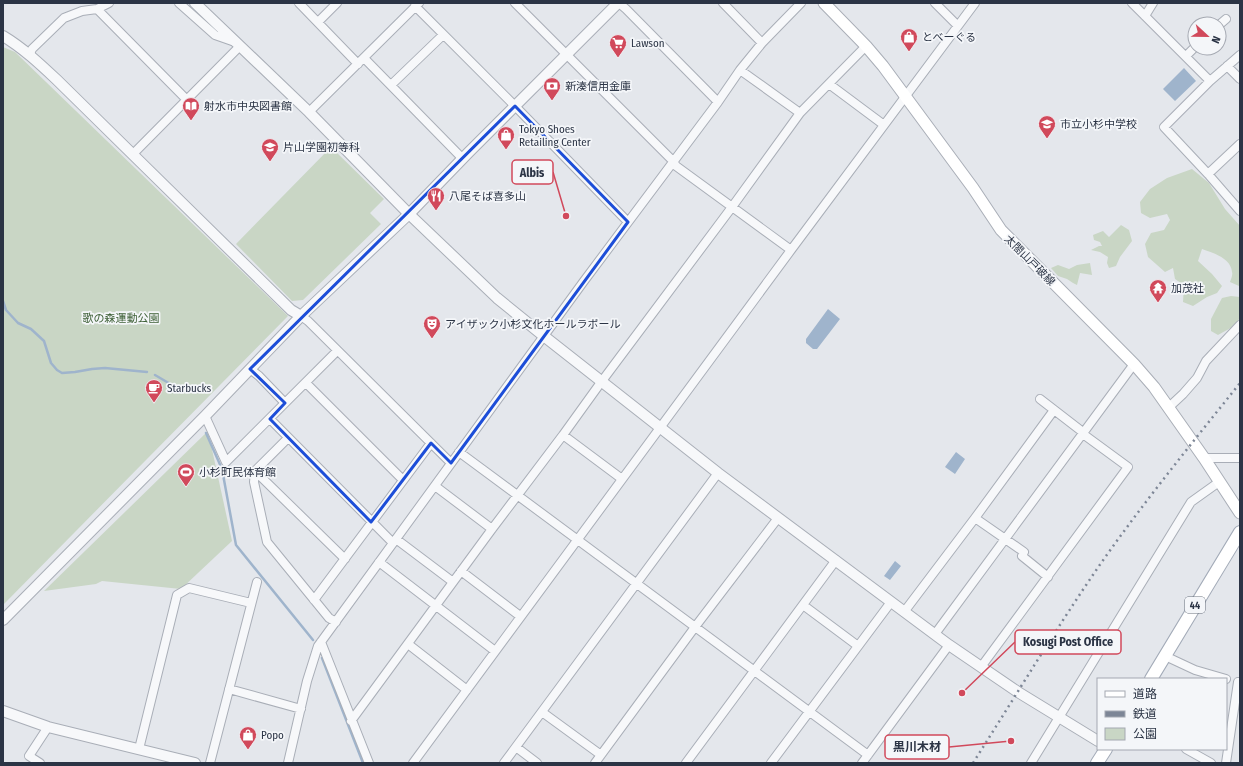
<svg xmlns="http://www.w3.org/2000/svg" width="1243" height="766" font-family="'Fira Sans Condensed','Noto Sans JP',sans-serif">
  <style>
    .green { fill: #c9d6c5 }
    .water { fill: #9fb4cc }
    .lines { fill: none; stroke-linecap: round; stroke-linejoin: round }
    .stream { stroke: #9fb4cc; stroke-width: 2.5 }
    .minor-casing { stroke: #a9aeb7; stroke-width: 10 }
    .tertiary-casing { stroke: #a9aeb7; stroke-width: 12 }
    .secondary-casing { stroke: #a9aeb7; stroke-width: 13 }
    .primary-casing { stroke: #a3abb8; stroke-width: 14 }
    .minor { stroke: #f7f8fa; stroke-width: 8 }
    .tertiary { stroke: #f7f8fa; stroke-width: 10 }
    .secondary { stroke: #fff; stroke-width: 11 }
    .primary { stroke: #fff; stroke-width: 12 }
    .rail { stroke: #7d8696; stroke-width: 2.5; stroke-dasharray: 2 4; stroke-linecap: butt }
    .marked { fill: none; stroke: #1d4ed8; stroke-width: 3; stroke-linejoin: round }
    .labels { text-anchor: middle; stroke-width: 3.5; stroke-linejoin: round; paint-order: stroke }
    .shield { fill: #f4f6f9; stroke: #676e7b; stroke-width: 1 }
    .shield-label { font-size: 10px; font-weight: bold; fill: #2b3445 }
    .poi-label { font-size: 11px; fill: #2b3445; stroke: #f4f6f9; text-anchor: start }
    .street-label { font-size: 11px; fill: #2b3445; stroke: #f4f6f9 }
    .park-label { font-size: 11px; fill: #3f6138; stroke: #f4f6f9 }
    .leader { fill: none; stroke: #d1495b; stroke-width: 1.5 }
    .callout-dot { fill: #d1495b; stroke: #f4f6f9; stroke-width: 1.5 }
    .callout { fill: #f4f6f9; stroke: #d1495b; stroke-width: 1.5 }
    .callout-label { font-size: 12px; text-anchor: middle; font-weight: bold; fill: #2b3445 }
  </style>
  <rect width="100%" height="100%" fill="#e4e7ec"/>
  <path class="green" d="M3,47L15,52L288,316L3,605Z
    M331,147L384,199L370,213L381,224L303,300L292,301L236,244Z
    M1192,169L1209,183L1225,209L1240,226V288L1239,286L1230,282C1231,279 1233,275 1232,272C1231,258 1213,253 1202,249L1198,261L1212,274L1222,286L1217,293L1207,297L1193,306L1183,302L1184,285L1175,279L1173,268L1165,272L1148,257L1145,244L1151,233L1164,230L1170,220L1167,214L1150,218L1141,213L1140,202L1150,189L1167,178Z
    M1121,225L1129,230L1132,241L1120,257L1116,266L1109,268L1107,263L1108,257L1100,252L1091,250L1099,246H1102L1100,242L1094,240L1093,235L1103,231L1109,237Z
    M1090,263L1092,275L1080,273L1077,285L1073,283L1067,279L1058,276L1051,268L1058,265L1069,269L1077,265Z
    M1231,296L1240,297C1240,324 1242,322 1218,335L1211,331V319L1222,298Z
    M208,431L232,541L181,589L102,581L96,584L44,591Z"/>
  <path class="water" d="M1184,68L1196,81L1175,101L1163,89Z
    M828,309L840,319L817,349H813L806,343V339Z
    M956,452L965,459L955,474L945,467Z
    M895,561L901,566L890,580L884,576Z"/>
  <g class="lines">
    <path class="stream" d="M3,301L6,310L18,323L31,329L44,341L51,363L57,370L62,373L75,372L92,369L105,368L147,372
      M155,375L172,385
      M206,433L222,469L236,545L313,640
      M322,658L363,763"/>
    <g class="minor-casing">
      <path id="minor" d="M179,3L215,35L235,42
        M299,3L358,64
        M515,3L673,161L676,166L791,250
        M619,3L626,9L718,102
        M723,3L762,43
        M935,3L958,26
        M1132,3L1210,81L1164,127L1208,174
        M415,6L515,106L628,222
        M97,9L109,3
        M1145,16L1153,3
        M318,22L337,3
        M1219,25L1226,19
        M30,54L32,49L64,18L82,11L97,9L187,100
        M1186,56L1195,47
        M364,58L463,159
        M1227,66L1240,79
        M740,70L800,113
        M1210,81L1240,55
        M829,84L884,125
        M391,85L443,35
        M309,112L419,3
        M1240,144L1208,174L1240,211
        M133,154L240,46
        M301,316L308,321L451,463
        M250,369L259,376L285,403
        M306,383L403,480
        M1040,399L1084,433
        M1168,408L1183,394L1197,378L1206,361L1240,325
        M205,416L226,462L337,351
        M270,419L393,543
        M563,435L622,479
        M288,438L255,471L254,482L267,542L329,618L336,622
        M459,452L868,755
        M1204,458H1240
        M255,471L345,559
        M435,486L492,529
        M975,518L1024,552L1022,556L1048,577
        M396,539L453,582
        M379,562L495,651
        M461,571L520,616
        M314,600L431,443
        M803,605L858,646
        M904,612L975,518L1054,410
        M935,634L1134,364
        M321,642L369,763
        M408,644L467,690
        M1165,656L1195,670L1226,679
        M981,667L1128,467L1083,434
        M229,689L301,709
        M542,712L601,755
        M351,721L492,529L563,435L599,385L732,207L800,113L866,46
        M516,747L537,763
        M139,749L177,595L189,588L251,603
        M1186,749L1211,763
        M40,763L29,756L48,727
        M210,763L257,582
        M288,763L307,681L318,646L584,281L718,102L740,70L762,43L801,3
        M413,763L791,250L975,3
        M504,763L718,473
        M595,763L695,627L778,518
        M686,763L836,560
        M771,763L891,602
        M862,763L949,645
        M1031,763L1191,502L1219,482
        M1226,763L1238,682"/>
    </g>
    <g class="tertiary-casing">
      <path id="tertiary" d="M195,3L309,112L409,214L497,298L545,337L718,473L949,645L1018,692L1098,741
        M3,36C23,48 40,64 57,80L291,310L301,316
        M3,620L205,416L301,316L409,214L468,153L618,3
        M3,711L48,727L195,763"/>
    </g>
    <g class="secondary-casing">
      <path id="secondary" d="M824,3L866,46L883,66L973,188L1001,230L1134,364L1154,387L1204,458L1240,513"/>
    </g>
    <g class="primary-casing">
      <path id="primary" d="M1151,679L1240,532
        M1097,763L1106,749"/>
    </g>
    <use href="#minor" class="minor"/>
    <use href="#tertiary" class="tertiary"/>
    <use href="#secondary" class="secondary"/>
    <use href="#primary" class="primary"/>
    <path class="rail" d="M973,763C1015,697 1055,630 1099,566C1143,503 1192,443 1240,383"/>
  </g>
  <path class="marked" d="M515,106L628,222L451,463L431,443L371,522L270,419L285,403L250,369Z"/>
  <defs>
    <g id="shop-pin" transform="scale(0.9)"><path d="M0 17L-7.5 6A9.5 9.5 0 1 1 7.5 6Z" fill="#d1495b" stroke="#f4f6f9"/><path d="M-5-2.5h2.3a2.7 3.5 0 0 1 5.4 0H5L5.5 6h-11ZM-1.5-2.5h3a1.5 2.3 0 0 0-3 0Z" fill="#fff"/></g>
    <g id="supermarket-pin" transform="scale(0.9)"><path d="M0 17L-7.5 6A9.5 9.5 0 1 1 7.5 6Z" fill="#d1495b" stroke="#f4f6f9"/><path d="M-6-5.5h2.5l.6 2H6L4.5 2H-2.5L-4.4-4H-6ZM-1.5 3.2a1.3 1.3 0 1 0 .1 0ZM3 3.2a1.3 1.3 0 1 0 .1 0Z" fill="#fff"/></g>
    <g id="bank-pin" transform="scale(0.9)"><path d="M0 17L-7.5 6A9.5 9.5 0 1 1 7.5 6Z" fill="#d1495b" stroke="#f4f6f9"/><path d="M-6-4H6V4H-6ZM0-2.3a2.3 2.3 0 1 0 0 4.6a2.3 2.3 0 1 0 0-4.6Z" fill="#fff"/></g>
    <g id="library-pin" transform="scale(0.9)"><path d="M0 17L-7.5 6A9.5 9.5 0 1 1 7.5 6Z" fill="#d1495b" stroke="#f4f6f9"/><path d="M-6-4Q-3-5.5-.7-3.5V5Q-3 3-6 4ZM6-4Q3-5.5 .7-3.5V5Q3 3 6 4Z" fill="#fff"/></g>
    <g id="school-pin" transform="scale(0.9)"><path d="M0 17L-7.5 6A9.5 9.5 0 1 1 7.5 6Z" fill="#d1495b" stroke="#f4f6f9"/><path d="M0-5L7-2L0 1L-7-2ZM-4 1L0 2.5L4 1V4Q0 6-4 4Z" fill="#fff"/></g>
    <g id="restaurant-pin" transform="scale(0.9)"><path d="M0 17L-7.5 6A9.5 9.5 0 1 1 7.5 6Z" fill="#d1495b" stroke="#f4f6f9"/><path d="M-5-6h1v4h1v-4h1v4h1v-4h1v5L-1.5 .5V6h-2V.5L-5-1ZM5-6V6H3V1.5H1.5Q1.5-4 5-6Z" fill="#fff"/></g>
    <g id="temple-pin" transform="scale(0.9)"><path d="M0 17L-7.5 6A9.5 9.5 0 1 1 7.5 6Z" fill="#d1495b" stroke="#f4f6f9"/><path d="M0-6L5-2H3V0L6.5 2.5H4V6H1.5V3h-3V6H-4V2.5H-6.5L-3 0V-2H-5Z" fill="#fff"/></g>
    <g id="theatre-pin" transform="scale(0.9)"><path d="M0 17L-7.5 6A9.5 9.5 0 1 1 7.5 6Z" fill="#d1495b" stroke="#f4f6f9"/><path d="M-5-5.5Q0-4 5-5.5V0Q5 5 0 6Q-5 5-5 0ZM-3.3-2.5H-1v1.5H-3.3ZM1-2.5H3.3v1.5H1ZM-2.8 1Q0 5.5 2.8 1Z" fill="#fff"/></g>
    <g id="cafe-pin" transform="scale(0.9)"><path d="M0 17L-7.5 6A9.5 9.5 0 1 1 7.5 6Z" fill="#d1495b" stroke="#f4f6f9"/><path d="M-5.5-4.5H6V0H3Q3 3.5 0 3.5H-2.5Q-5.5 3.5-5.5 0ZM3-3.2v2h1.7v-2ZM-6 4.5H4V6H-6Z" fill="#fff"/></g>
    <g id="stadium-pin" transform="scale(0.9)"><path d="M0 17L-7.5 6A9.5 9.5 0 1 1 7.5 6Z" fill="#d1495b" stroke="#f4f6f9"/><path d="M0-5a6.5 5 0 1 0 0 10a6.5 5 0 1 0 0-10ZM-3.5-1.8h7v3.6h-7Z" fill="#fff"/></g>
  </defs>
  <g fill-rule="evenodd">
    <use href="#shop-pin" x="909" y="37"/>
    <use href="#supermarket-pin" x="618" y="43"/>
    <use href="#bank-pin" x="552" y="86"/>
    <use href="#library-pin" x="191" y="106"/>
    <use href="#school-pin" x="1047" y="124"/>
    <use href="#shop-pin" x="506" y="135"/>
    <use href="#school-pin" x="270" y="147"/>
    <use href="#restaurant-pin" x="436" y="196"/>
    <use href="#temple-pin" x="1158" y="288"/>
    <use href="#theatre-pin" x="432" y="324"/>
    <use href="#cafe-pin" x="154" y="388"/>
    <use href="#stadium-pin" x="186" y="472"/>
    <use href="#shop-pin" x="248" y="735"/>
  </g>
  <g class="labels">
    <rect class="shield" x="1185" y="597" width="20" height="16" rx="3"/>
    <g class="shield-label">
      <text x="1195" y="609">44</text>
    </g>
    <g class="poi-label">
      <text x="922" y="41">とべーぐる</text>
      <text x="631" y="47">Lawson</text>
      <text x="565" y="90">新湊信用金庫</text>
      <text x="204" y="110">射水市中央図書館</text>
      <text x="1060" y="128">市立小杉中学校</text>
      <text x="519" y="133">Tokyo Shoes<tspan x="519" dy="13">Retailing Center</tspan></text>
      <text x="283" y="151">片山学園初等科</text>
      <text x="449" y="200">八尾そば喜多山</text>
      <text x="1171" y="292">加茂社</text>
      <text x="445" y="328">アイザック小杉文化ホールラポール</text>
      <text x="167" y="392">Starbucks</text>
      <text x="199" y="476">小杉町民体育館</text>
      <text x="261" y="739">Popo</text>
    </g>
    <g class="street-label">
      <text transform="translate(1030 260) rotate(45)" y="4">太閤山戸破線</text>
    </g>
    <g class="park-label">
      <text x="121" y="322">歌の森運動公園</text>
    </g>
  </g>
  <path class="leader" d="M566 216L553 172M962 693L1015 642M1011 741L949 747"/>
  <g class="callout-dot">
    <circle cx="566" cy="216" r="4"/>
    <circle cx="962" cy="693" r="4"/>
    <circle cx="1011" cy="741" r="4"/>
  </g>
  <g class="callout">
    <rect x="512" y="160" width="41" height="24" rx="4"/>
    <rect x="1015" y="630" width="106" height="24" rx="4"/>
    <rect x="885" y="735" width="64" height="24" rx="4"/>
  </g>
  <g class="callout-label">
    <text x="532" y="177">Albis</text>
    <text x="1068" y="646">Kosugi Post Office</text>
    <text x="917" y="751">黒川木材</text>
  </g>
  <rect width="1243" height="766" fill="none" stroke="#2b3445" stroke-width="8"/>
  <rect x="1097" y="678" width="130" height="72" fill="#f4f6f9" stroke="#a4a8b1"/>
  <rect x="1105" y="691" width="20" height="6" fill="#ffffff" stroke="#a4a8b1"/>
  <text x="1133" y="698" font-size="12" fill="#2b3445">道路</text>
  <rect x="1105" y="711" width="20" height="6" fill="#7d8696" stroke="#a4a8b1"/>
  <text x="1133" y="718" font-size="12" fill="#2b3445">鉄道</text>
  <rect x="1105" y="728" width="20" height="12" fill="#c9d6c5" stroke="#a4a8b1"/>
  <text x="1133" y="738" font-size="12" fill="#2b3445">公園</text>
  <g transform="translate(1207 36) rotate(112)"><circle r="19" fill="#f4f6f9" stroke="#a4a8b1"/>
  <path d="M0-3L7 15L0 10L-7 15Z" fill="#d1495b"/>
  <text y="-6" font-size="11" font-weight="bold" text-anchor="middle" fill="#2b3445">N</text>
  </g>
</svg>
